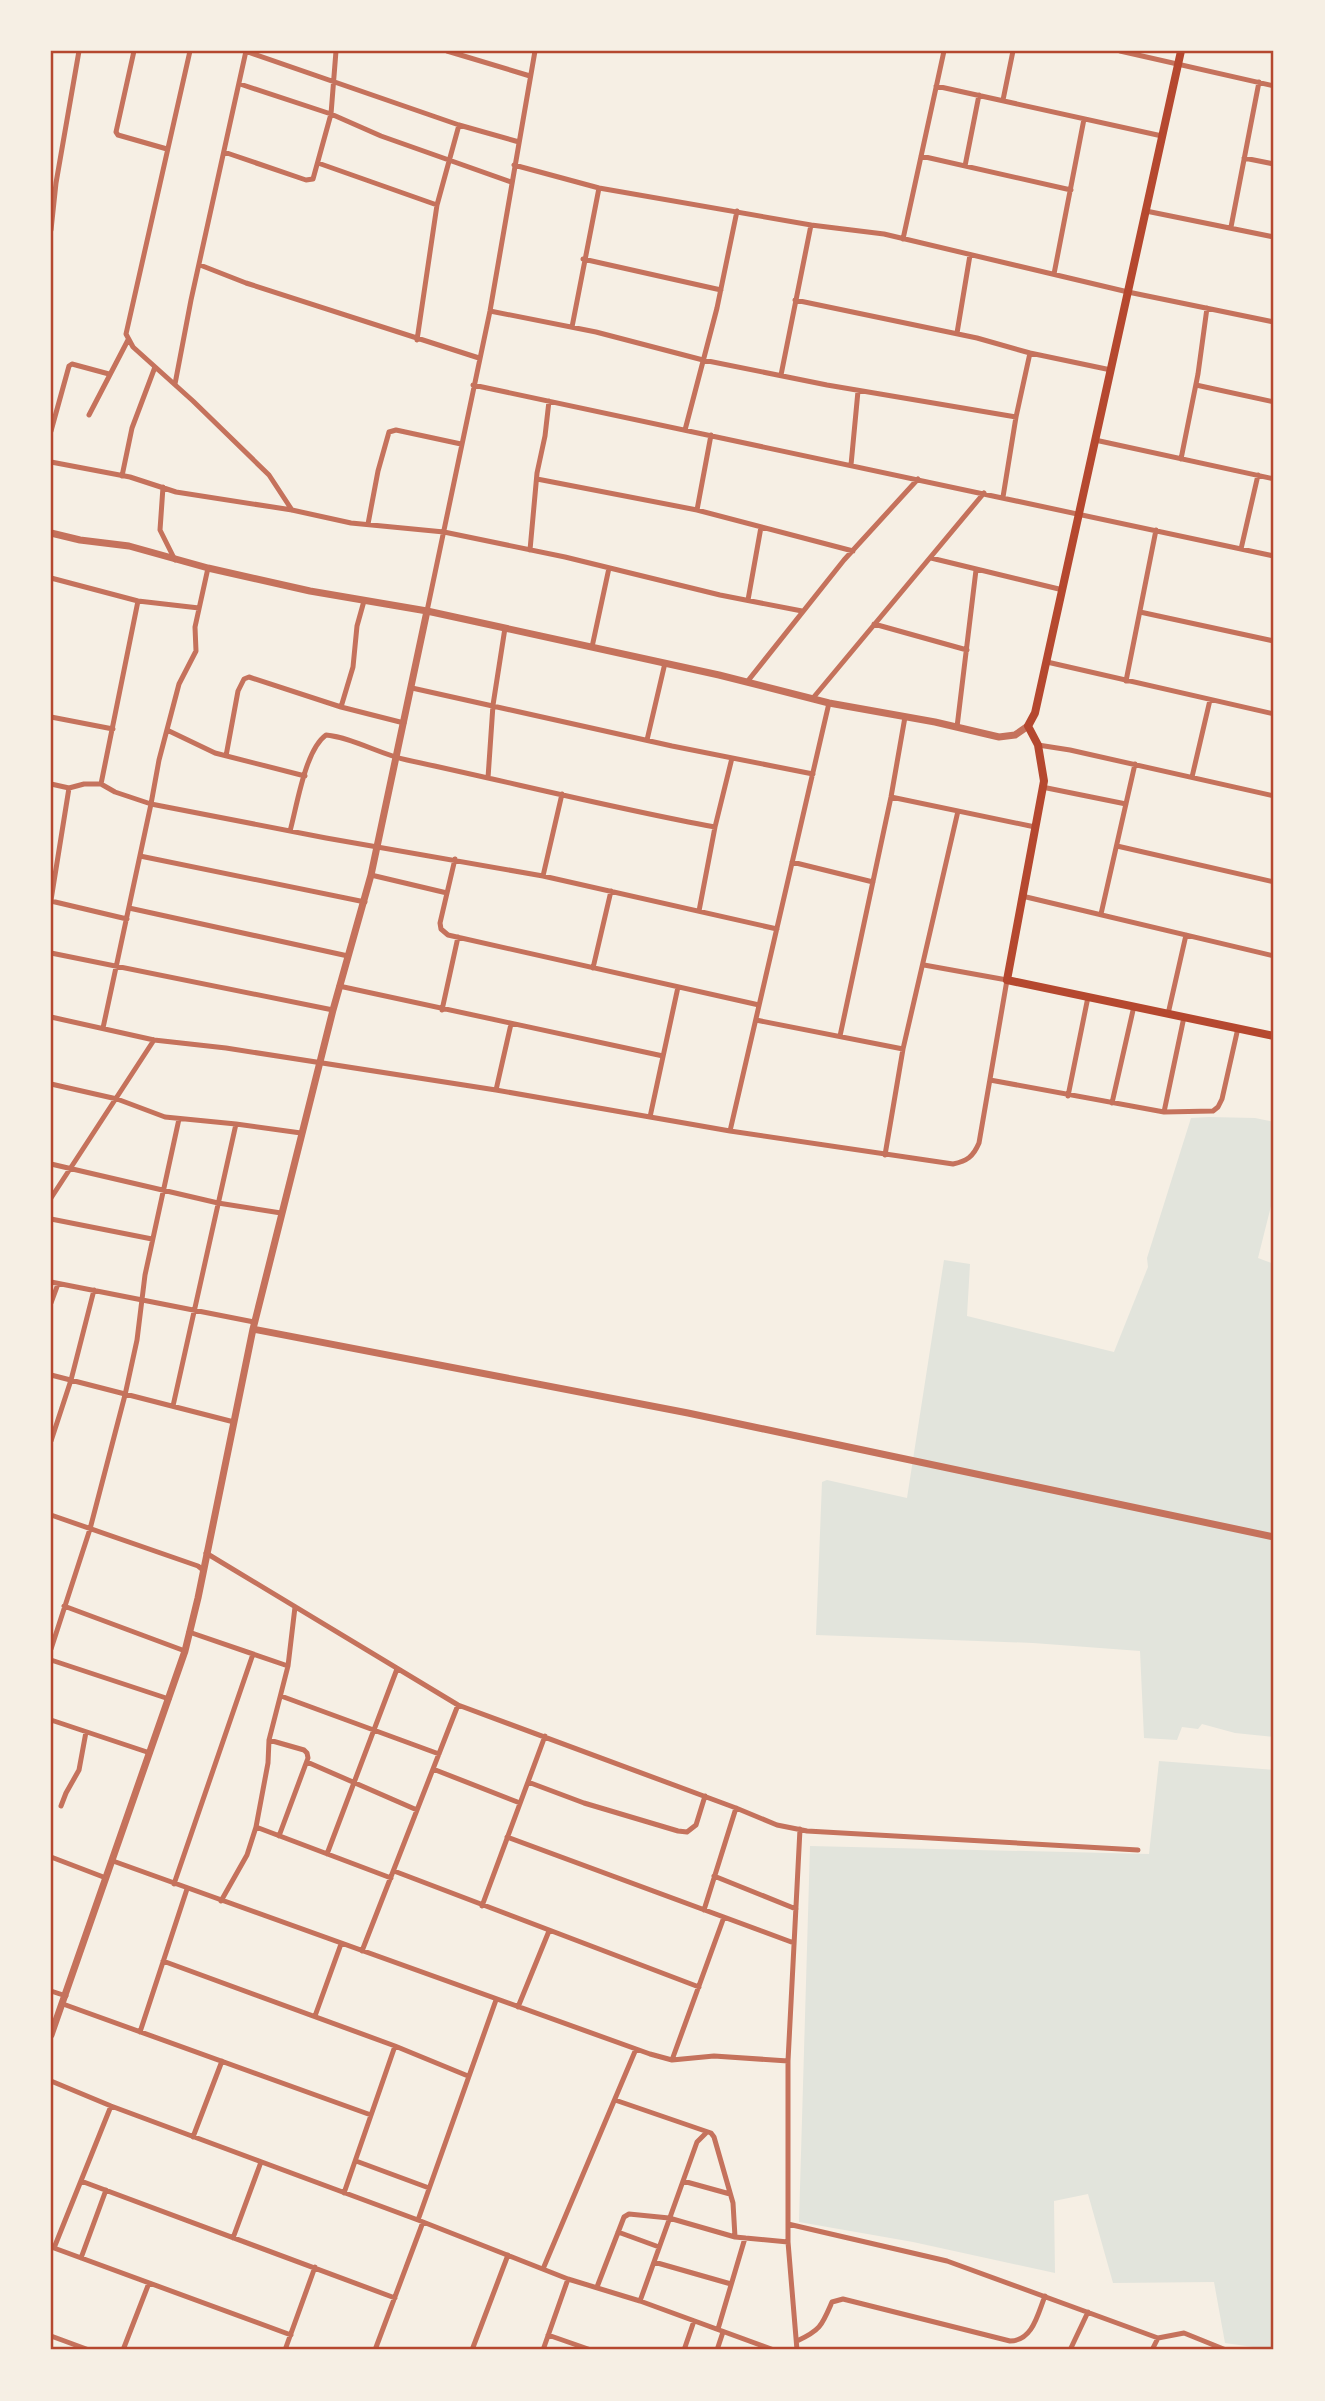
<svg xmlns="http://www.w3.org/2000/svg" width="1325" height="2401" font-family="'Playfair Display',serif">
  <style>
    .green { fill: #e2e4dc }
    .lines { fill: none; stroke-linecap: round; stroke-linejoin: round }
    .minor { stroke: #c5725c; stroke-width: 5 }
    .tertiary { stroke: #c5725c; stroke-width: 7 }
    .secondary { stroke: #b5482f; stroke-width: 8 }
    .neatline { fill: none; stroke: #b5482f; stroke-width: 2.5 }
  </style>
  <rect width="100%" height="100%" fill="#f6efe4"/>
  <path class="green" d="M1209,1117L1255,1118L1274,1122V1194L1258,1258L1274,1264V1737L1235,1733L1202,1724L1198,1729L1182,1727L1177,1740L1144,1738L1140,1651L1033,1643L816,1635L822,1482L827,1480L907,1498L944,1260L970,1264L967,1316L1114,1352L1148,1267L1147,1258L1191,1118Z
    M1159,1761L1274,1770V2350L1225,2343L1214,2282L1113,2283L1088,2194L1054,2201L1055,2273L913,2242L799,2222L810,1846L1149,1854Z"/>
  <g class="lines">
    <path class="minor" d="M134,51L116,132L118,135L167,149
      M190,51L126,334L133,347L193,401L269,475L292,510
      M245,51L459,125L519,142
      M447,51L530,76
      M1120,51L1274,86
      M240,84L331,114L381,136L511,182
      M936,86L1162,136
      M1003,100L1013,51
      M224,152L306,180L313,179L331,114L336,51
      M921,156L1071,190
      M1244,158L1274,164
      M318,163L437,205
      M514,165L599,188L811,225L884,234L1128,292L1274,322
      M965,166L979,95
      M1146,211L1274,237
      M1231,227L1259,82
      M51,230L56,183L79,51
      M903,239L944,51
      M583,259L721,290
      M200,265L246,283L479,358
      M1054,274L1084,119
      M795,300L977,338L1030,353L1111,370
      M490,311L596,332L703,360L827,385L1016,417
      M572,327L599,188
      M957,333L970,255
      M417,340L437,205L459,125
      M781,375L811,225
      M175,384L191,300L246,51
      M473,385L1274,556
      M1196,385L1274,402
      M89,415L128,340
      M685,430L717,308L737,211
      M51,431L69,366L72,364L109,374
      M1095,440L1274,479
      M1181,459L1198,374L1207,308
      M51,462L130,477L176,492L292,510L351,523L444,532L565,557L720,595L802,611
      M851,465L858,391
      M122,476L132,428L155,367
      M537,479L697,510L853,551
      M163,487L160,530L175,560
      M1003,497L1016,417L1030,353
      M697,510L711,435
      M368,524L378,471L389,432L396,430L461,444
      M1241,549L1258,475
      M530,550L537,473L545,436L549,401
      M931,558L1063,590
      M208,568L195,627L196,651L179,684L159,760L151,804L326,838L543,876L777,929
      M51,578L138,601L199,608
      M748,600L761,527
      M364,601L357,626L353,667L341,707L404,723
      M427,611L490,311L535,51
      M1140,612L1274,641
      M874,624L967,650
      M592,647L609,568
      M1047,662L1274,714
      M1126,681L1156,530
      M747,682L844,560L918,479
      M412,688L672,746L813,774
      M813,698L984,493
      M51,717L113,729
      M957,727L976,570
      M167,730L215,753L305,776
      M647,740L665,663
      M1038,745L1070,750L1274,796
      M226,756L238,691L244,679L249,677L341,707
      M1192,777L1210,700
      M488,778L493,705L505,628
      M51,784L69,788
      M1042,787L1126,804
      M891,797L1035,827
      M290,831C297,806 305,750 326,735C354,738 379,754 407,760C510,782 612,808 715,827
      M1117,846L1274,882
      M140,856L365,902
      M455,859L440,923L441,929L448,935L759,1005
      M792,862L873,882
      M371,875L447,893
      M543,876L562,794
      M1022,896L1274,956
      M51,900L69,788L84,784H101
      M51,901L127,919
      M129,908L348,956
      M699,911L715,827L732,758
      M1101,914L1135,764
      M51,953L333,1010
      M593,968L611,891
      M339,986L663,1056
      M442,1010L458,937
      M1168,1014L1186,935
      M51,1017L154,1040L226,1048L496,1090L730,1131L953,1164C967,1161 973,1157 979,1143L1007,980L924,965
      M756,1020L903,1049
      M103,1028L151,804L115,792L101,784L138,601
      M840,1036L891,797L905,717
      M990,1080L1164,1112L1213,1111L1218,1107L1222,1099L1238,1028
      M51,1084L117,1099L165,1117L236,1124
      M496,1090L511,1024
      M1068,1096L1088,997
      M1112,1103L1134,1006
      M1164,1112L1184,1017
      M650,1117L678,987
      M730,1131L829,703
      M885,1155L903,1049L958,811
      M51,1164L218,1203L281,1213
      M51,1198L154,1040
      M51,1219L152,1239
      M51,1282L254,1322
      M51,1303L58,1284
      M51,1375L234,1422
      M173,1406L236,1124L301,1133
      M51,1441L71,1380L94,1290
      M51,1515L198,1566L203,1570
      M206,1553L458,1705L736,1808L777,1825L807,1831L1138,1850
      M64,1606L185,1651
      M189,1632L288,1666L269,1740L268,1763L256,1827L247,1855L221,1901
      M51,1649L90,1529L125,1395L137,1340L145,1275L179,1119
      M51,1660L169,1699
      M288,1666L295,1607
      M281,1696L439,1754
      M51,1720L150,1753
      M269,1740L304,1750L307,1753L308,1758L279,1836
      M307,1762L417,1810
      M433,1769L520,1803
      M528,1782L584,1803L678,1831L687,1832L696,1825L705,1796
      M61,1806L66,1793L79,1770L86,1732
      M256,1827L391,1878
      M507,1837L794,1943
      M327,1854L397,1669
      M51,1857L106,1878
      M113,1861L650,2054L672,2060L714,2056L788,2061
      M394,1871L699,1987
      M714,1876L796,1909
      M174,1884L253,1654
      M482,1906L545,1736
      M704,1910L736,1808
      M362,1951L458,1705
      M163,1961L395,2046L468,2076
      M51,1991L66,1996
      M63,2004L371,2115
      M518,2007L549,1931
      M315,2016L341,1944
      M140,2032L187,1889
      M672,2060L724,1917
      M51,2081L111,2106L418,2220L568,2279L640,2301L774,2350
      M615,2100L711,2133L714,2137L733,2203L735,2237
      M193,2137L222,2061
      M356,2161L429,2188
      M81,2181L395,2298
      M683,2181L730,2194
      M344,2193L395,2046
      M418,2220L496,2000
      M788,2224L947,2261L1158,2338L1184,2333L1226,2350
      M618,2232L659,2247
      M233,2238L261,2162
      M51,2247L54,2248L111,2106
      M54,2248L291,2335
      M81,2258L106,2190
      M654,2262L731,2284
      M543,2269L636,2049
      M597,2287L624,2217L629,2214L669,2218L735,2237L788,2242
      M640,2301L697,2142L706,2133
      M718,2329L745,2238
      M548,2335L591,2350
      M51,2336L89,2350
      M797,2341C821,2330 822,2325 832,2302L843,2299L1010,2341C1033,2341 1038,2313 1045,2296
      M123,2350L149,2283
      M285,2350L315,2267
      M375,2350L423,2222
      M472,2350L508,2255
      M543,2350L568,2279
      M684,2350L694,2321
      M717,2350L723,2332
      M797,2350L788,2242V2061L800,1829
      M1070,2350L1088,2312
      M1152,2350L1158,2338"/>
    <path class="tertiary" d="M51,533L80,540L129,546L208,568L310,591L427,611
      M253,1329L688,1413L1274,1537
      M51,2035L185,1651L198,1598L253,1329L333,1010L371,875L427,611L719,675L829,703L935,722L999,737L1015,735L1028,726"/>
    <path class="secondary" d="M1181,51L1035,713L1028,726L1038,745L1044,781L1007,980L1274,1036"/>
  </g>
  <rect width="1325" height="2401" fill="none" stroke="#f6efe4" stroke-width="105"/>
  <rect x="52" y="52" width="1220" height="2296" class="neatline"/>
</svg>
